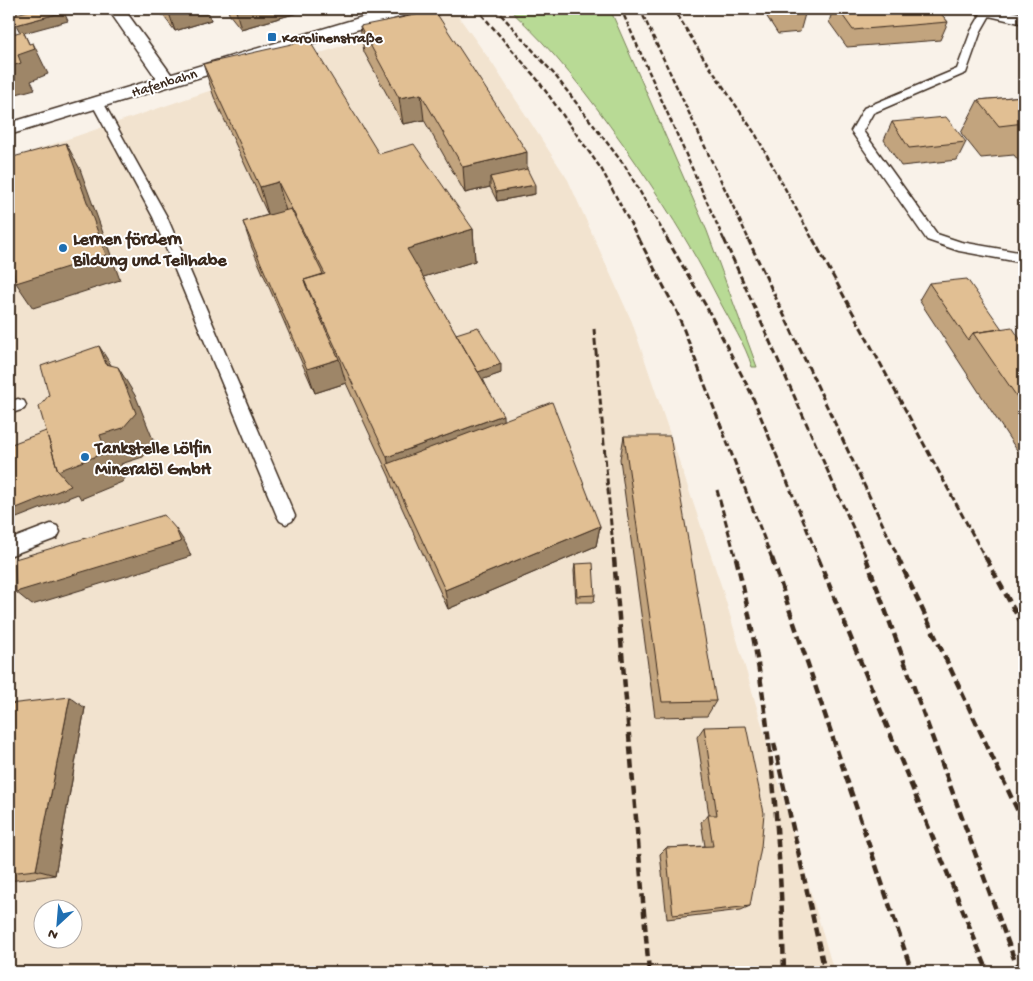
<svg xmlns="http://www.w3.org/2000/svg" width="1033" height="981" font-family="'Gochi Hand',sans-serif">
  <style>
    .built { fill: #f2e3cf; fill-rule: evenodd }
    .green { fill: #b8da95; stroke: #7a825a }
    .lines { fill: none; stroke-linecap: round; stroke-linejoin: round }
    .lane-casing { stroke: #3b2a1e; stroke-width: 3 }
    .street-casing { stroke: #3b2a1e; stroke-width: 3 }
    .secondary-casing { stroke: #3b2a1e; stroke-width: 3 }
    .lane { fill: #fff; fill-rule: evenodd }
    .street { fill: #fff; fill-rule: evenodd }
    .secondary { fill: #fff; fill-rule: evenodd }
    .rail-far2 { stroke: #3b2a1e; stroke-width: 2.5; stroke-dasharray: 5 2.5; stroke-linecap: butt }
    .rail-far1 { stroke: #3b2a1e; stroke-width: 3; stroke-dasharray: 7 3; stroke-linecap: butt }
    .rail { stroke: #3b2a1e; stroke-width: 4.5; stroke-dasharray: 9 4.5; stroke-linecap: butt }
    .wall { fill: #c2a47e; stroke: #3b2a1e }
    .shaded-wall { fill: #9e8667; stroke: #3b2a1e }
    .building { fill: #e1bf93; stroke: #3b2a1e }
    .poi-dot { fill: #1f6fb2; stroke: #fff; stroke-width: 2 }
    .labels { text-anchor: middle; stroke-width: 4; stroke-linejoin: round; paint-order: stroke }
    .far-poi-label { font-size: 15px; font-weight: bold; fill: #3b2a1e; stroke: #fff; text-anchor: start }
    .far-street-label { font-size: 15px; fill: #3b2a1e; stroke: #fff }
    .poi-label { font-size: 18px; font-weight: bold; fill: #3b2a1e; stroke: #fff; text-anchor: start }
  </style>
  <rect width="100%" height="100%" fill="#f9f2e9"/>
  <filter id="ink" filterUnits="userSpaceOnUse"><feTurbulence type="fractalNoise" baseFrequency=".02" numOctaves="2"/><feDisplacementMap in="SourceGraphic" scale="10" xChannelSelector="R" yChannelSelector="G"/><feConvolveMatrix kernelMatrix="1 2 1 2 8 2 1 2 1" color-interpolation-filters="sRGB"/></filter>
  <g filter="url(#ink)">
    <path class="built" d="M450,9H453L492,63L568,180L632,322L722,588L834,972H9V159ZM42,908H72V938H42Z"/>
    <path class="green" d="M509,9H610L707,231L757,367H752C745,344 731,323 720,302C691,245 660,197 623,144C588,95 553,49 509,9Z"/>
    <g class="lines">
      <g class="lane-casing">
        <path id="lane" d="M984,9L993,10L981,31L966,73L873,113L863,131L937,234L961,242L1024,253V263L959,251L927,240L851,131L864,108L957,69L971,31Z
          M97,98L103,102L167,217L295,516L292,521L286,524L280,521L277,516L153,217L91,102Z
          M18,399L24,401L26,405L24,409L9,414V402Z
          M51,524L57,526L60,532L57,538L9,556V540Z"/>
      </g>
      <g class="street-casing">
        <path id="street" d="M108,9H124L176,81L173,85L167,86L161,85Z
          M974,9H1002L1024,14V24L976,13Z"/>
      </g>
      <g class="secondary-casing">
        <path id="secondary" d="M389,9H414L412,13L9,135V123Z"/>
      </g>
      <use href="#lane" class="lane"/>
      <use href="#street" class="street"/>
      <use href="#secondary" class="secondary"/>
      <path class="rail-far2" d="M477,9L537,79L602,170L639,240
        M496,9L554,74L625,166L668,240
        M621,9L724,240
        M640,9L749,240
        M674,9L703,57L756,135L813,240"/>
      <path class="rail-far1" d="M639,239L677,312L772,559
        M667,239L706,306L751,393L819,559
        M724,239L867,559
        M748,239L899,559
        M813,239L986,559
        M594,329L614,559
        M717,490L736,559"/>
      <path class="rail" d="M614,558L649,972
        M736,558C770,692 780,834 784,972
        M772,558L912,972
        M818,558L988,972
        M866,558L1019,972
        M898,558L1024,824
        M986,558L1024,628
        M774,743L825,972"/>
    </g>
    <path class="wall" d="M158,9H207L211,20L175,31Z
      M228,9H311L241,29L229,14Z
      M762,9H802L805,14L800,32L778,34Z
      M833,9H937L948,22L940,40L847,47L829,22Z
      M360,26L527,170L535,194L497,201L490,187L465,193L424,120L403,124L364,52Z
      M203,64L379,154L473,229L475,261L423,277L456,334L501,373L483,379L503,421L600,526L596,546L448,609L392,486L390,478L345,381L346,383L315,393L252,248L243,222L268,215L214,97Z
      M1024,96V168L1014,155L981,158L961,133L978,100Z
      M892,122L966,142L957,160L901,166L884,140Z
      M929,283L1002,329L1024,345V461L919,300Z
      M624,436L716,701L707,716L655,717L620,459Z
      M575,564L595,595L594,602H576L574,571Z
      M9,704L85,708L55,875L9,881Z
      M704,727L750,906L741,910L667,919L660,854L666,848L705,846L701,822L709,815L697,737Z"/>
    <path class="shaded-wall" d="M183,9H207L211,20L175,31L169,13Z
      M244,9H311L241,29L236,11Z
      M64,12L68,21L24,33L32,50L33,43L48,74L31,81L35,89L9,96V67L18,55L9,35V31L14,40L21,34L16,25Z
      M421,94L424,120L403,124L399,98Z
      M66,143L80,169L120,280L33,308L16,283Z
      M527,152V178L490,177V187L465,193L463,167Z
      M278,182L287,215L270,220L260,187Z
      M535,185V194L497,201L496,192Z
      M473,229L475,261L411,281L407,249Z
      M99,346L118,376L106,364Z
      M339,359L346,383L315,393L307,369Z
      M501,364V373L470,384L469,375Z
      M118,367L136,397L154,442L143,457L121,464L126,477L122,482L81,499L78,494L9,521V511L58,471L100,435Z
      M503,415L504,444L390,471L387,457Z
      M600,526L596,546L448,609L445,590Z
      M176,529L186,544L191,556L32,605L16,592Z
      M70,697L85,708L55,875L36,870Z"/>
    <path class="building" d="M36,9H62L64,12L16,25L12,15Z
      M165,9H183L169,13Z
      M234,9H244L236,11Z
      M778,9H802L805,14L782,16Z
      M838,9H937L948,22L853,30Z
      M435,11L527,152L463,167L421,94L399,98L360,26Z
      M23,31L29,44L33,43L35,49L18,55L21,63L9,67V35Z
      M309,40L379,154L414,144L473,229L407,249L503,415L387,457L304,280L325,274L278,182L260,187L203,64Z
      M1024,96V123L999,126L978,100Z
      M946,117L966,142L909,148L892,122Z
      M66,143L106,255L16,283L9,255V158Z
      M527,169L535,185L496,192L490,177Z
      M291,209L323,274L304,280L306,286L339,359L307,369L243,222Z
      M967,279L1002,329L973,333L968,340L929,283Z
      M478,327L501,364L478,372L456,334Z
      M1012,327L1024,345V407L973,333Z
      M99,346L106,364L118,367L136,413L123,428L100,435L105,449L102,454L58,471L39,407L49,395L41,366Z
      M552,402L600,526L445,590L387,464Z
      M46,431L58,471L71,486L9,511V445Z
      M624,436H670L716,701L662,702Z
      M164,515L176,529L181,542L16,592L15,559Z
      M593,563L595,595L577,596L575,564Z
      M70,697L36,870L9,873V704Z
      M746,726L764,813L761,847L750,906L673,915L666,848L713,846L708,815H717L704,727Z"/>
  </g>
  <g class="poi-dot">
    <rect x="267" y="32" width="10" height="10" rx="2.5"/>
    <circle cx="63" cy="248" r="5"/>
    <circle cx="85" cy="457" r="5"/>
  </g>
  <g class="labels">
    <g class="far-poi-label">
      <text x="282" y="42">Karolinenstraße</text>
    </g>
    <g class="far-street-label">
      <text transform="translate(164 82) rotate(-17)" y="5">Hafenbahn</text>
    </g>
    <g class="poi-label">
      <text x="73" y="244">Lernen fördern<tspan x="73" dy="21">Bildung und Teilhabe</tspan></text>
      <text x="95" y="453">Tankstelle Lölfin<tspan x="95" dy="21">Mineralöl GmbH</tspan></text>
    </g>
  </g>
  <rect width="1033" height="981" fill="none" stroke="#fff" stroke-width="30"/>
  <rect x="15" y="15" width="1003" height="951" fill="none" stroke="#3b2a1e" stroke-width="2" filter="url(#ink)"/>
  <g transform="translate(58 924) rotate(206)"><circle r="24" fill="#ffffff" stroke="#b1aaa5"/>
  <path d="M0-4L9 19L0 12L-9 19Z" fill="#1f6fb2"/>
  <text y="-8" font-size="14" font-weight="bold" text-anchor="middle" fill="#3b2a1e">N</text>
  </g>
</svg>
